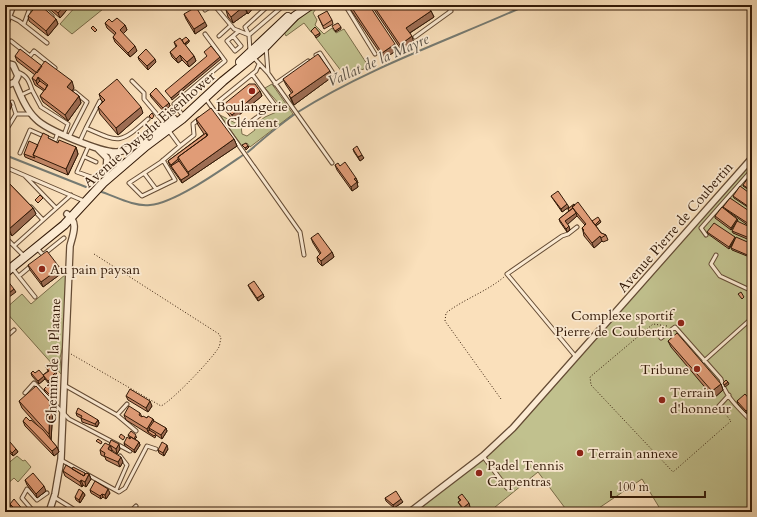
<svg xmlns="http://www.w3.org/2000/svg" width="757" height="517" font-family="Cardo,serif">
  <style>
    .green { fill: #c1c18e; stroke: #7a6d4a }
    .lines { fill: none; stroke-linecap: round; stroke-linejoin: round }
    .stream { stroke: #757a72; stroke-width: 2 }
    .service-casing { stroke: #644b34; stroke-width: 5 }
    .minor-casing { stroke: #644b34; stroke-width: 8 }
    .secondary-casing { stroke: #321907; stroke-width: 10 }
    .path { stroke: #321907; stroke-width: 1; stroke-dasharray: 1 2; stroke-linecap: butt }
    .service { stroke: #fcebd3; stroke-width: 3 }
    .minor { stroke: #fcebd3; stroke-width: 5.5 }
    .secondary { stroke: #fcebd3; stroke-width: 8 }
    .wall { fill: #c18666; stroke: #321907 }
    .shaded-wall { fill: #9d6d53; stroke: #321907 }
    .building { fill: #e09c77; stroke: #321907 }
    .poi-dot { fill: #8f2418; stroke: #fcebd3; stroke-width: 1.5 }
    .labels { text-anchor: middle; stroke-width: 3.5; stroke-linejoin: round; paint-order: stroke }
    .poi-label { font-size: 14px; fill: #321907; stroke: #fcebd3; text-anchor: start }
    .street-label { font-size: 14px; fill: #321907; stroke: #fcebd3 }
    .water-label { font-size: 15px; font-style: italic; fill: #595146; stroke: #fcebd3 }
  </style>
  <rect width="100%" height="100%" fill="#fae0bb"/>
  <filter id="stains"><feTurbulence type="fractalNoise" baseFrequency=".005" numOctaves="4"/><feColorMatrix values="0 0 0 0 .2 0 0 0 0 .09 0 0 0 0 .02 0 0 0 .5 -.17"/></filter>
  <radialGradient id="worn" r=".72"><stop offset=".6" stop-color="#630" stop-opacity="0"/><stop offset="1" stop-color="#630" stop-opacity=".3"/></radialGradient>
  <path class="green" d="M77,5H108L72,34L60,24Z
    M315,5H319L313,13L317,20L315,25L324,34L332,28L336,33L344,29L369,67L345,76L316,38L320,35L311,32L304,23L286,36L284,32Z
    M272,84L293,114L250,147L247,143L242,146L220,115L241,126L242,134L247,136L255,130L253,126L265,117L281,110L280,105L265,88Z
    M752,161V512H662L642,479L593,512H568L538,472L489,512H416L482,459L518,427Z
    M66,274L63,346L60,358L62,375L5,311V309L22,294L31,304Z
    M17,456L23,461L25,460L31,467L18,482L14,478L5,486V466Z"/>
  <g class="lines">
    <path class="stream" d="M248,152C264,138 280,124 298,112C367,68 452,39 527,5
      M5,155L86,187
      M99,191C115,196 133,207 150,205C175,203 221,170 243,155"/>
    <g class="service-casing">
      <path id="service" d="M40,5L52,16
        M214,5L234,29L249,35
        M297,5L300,8
        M345,5L375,54
        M205,10L213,5
        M9,16L19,21L47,43
        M24,24L30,8
        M249,35L245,27L269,5
        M219,36L230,26
        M233,36L241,46L235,51L227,41L239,31
        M415,37L451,11L446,5
        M11,41L30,56L34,51L55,68
        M266,47L268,73
        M250,51L249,35L284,5
        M316,55L320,53L333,73
        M254,58L268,73L332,163
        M17,72C27,75 29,81 32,90
        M132,81L144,93V99L165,124
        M275,84L308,61
        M21,95L32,90L41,107L68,124L64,135
        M206,99L300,232L304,255
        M219,101L256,71L259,64
        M12,102L16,114
        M181,113L174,104L225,61L205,34
        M247,125L274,104L252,74
        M86,128L100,101
        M5,132L16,114H31
        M69,137L87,102L75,92
        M80,141L86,128C120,143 120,144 148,119
        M89,145L77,172L91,177
        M180,146L194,135L193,124L199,119
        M20,153L30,130L55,141L58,132
        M85,157L96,162
        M163,160L175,180L142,196L129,183L161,162L180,146L169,131
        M5,167L84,201
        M144,173L156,189
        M25,176L56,208
        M31,207L43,220
        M706,235L701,228L752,170
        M5,237L23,255
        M14,246L71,195
        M5,247L10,242
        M37,248L43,255
        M44,254L64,238
        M716,255L711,264L720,276L752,291
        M12,268L35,297
        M19,276L31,266
        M752,320V326
        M5,338L14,330
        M661,338L675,327L721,379C725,397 740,409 752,422
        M576,357L507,274L562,236L568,234L577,227
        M704,361L752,318
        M64,385L117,415L127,404
        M25,393L34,383L69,419L130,451
        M719,406L729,395
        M117,415L136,431
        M483,456L507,488
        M61,460L119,492L125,488L147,446L156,449
        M116,490L127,465L120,456
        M54,497L75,510H85L89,512
        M34,512L22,498L27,489L37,500L47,493
        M130,512L136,506"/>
    </g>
    <g class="minor-casing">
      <path id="minor" d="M5,25L13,5
        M5,63L13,65L18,76L15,82L5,86
        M15,82C20,94 26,110 36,119C46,130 103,153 117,152C128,151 138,144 147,139
        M98,149L107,158L106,173
        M111,152L121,168
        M49,512L55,494L61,459L70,246C73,234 79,222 67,214
        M410,512L483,456L513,428L752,158"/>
    </g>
    <g class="secondary-casing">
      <path id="secondary" d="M240,62L288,17
        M149,137L173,119
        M5,273L64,225L103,183L146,146L182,119L223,81L266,46L295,16L311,5"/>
    </g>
    <path class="path" d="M667,326L653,324L590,377L591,385L673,472L731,421L722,410
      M71,354L161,406C172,401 213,358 219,347C220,345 220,341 221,338L219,334L94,254
      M501,399L445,321L446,313C464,299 486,292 504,277"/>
    <use href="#service" class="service"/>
    <use href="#minor" class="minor"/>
    <use href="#secondary" class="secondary"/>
  </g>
  <path class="wall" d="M45,5H71L60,18L46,6Z
    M232,5H253L254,7L248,14L247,13L233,23L228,17L226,10Z
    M350,5H369L397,50L384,59L351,10Z
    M371,5H427L431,11L434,17L410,33L414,43L402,51Z
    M184,14L207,26L195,34L186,19Z
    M28,16L56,19L58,24L48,36L29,21Z
    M318,16L332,20L333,24L324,29Z
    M112,22L125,25L127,30L123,34L137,51L130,57L115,42L113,37L115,35L107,28L105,23Z
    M182,40H189V42L185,45L194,56L196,61L189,67L182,60L178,63L172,57L170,52L176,47L174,42Z
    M15,56L42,66L74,88L72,91L79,96L81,103L68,121L43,102L40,96L44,91L35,85L32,78L35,75L17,61Z
    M138,57L156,62L148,70L139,60Z
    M332,77L294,105L292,102L289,95L292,94L286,85L283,79Z
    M260,91L262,96L233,120L225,110L223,105Z
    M99,94L143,113L118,135L100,114L98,107L103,102L101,100Z
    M150,94L169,103L170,106L164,112L151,97Z
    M196,119L234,139L237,146L182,183L170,166L168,161L204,134L198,125Z
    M50,139L58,143L76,147L78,154L68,175L25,157L24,154L38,145Z
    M353,149L364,158L360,161L354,152Z
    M335,165L340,166L356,178L358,183H357L358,187L352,191L337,170Z
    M752,177V192L743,186V185Z
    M5,179L33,208L36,214L12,236L5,228Z
    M752,195V210L734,198L733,196Z
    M551,196L569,207L562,212L553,199Z
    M574,204L592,221L601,222L596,226L601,233L606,235L608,240L603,242L602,241L594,248L584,236L583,231L582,228L585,225L577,216L567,224L570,230L567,232L560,222L559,219L569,211L568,209Z
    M723,207L752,213L749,226L725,209L738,220L731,230L715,218V216L724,208Z
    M752,228V241L733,233L732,231Z
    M707,232L735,237V238L752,244V258L732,250L731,248L734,240L729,249L708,234Z
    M311,238L332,252L334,257L322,266L318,262L317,257L320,254L313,243Z
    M28,265L62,273L43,287L30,270Z
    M248,285L263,294L264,297L258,301L250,289Z
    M668,341L721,384L723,390L714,398L671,347Z
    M46,367L56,368L58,371L56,372L57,376L55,378L57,382L55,384L53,381L50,383L56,389L57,392L54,395L55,398L53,400L45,392L44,389L49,384L45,379L43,375L48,371Z
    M31,373H35L44,376L45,379L39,384L32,376Z
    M126,396L152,406L148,412L128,400Z
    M19,401L53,408L51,440L57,447L59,452L54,456L25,426L23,421H30L38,426L22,408Z
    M737,401L752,402V410L747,414L738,404Z
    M76,413L98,420L99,423L97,427L82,422L81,418L77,416Z
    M140,413L142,417L153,419L154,422L166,428L167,431L162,439L156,435L155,438L126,420L124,415Z
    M128,435L137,437L135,439L139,442L140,445L135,453L125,446L124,443L130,439V438L129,437Z
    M109,445L120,449L117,454L112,450L111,451L123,462L120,467L106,460L105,457L101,455L100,450Z
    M6,446L16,449L18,452L13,456L7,450Z
    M168,449L164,456L159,453L158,450Z
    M63,471L89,474L91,479L86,487L83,485L82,487L65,476Z
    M25,480L46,491L37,498L27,485Z
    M90,490L110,493L106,499L103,497L101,499L91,493Z
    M83,492L85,495L80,503L76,500L75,497Z
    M458,497L470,507L464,511L458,502L460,501Z
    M385,498L403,502L394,508L386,501Z
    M10,504L24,511L25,512H16L11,507Z"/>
  <path class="shaded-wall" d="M65,5H71L60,18L58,13Z
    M248,5H253L254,7L248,14L245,7Z
    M244,6L247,13L233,23L231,17Z
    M431,11L434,17L408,34L406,28Z
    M56,19L58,24L48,36L46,31Z
    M205,22L207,26L195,34L194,29Z
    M125,25L127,30L122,35L120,30Z
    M341,27V29L336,32L335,31Z
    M320,33V35L316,38L315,36Z
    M412,36L414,43L402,51L400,45Z
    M189,40V42L184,46V45Z
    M395,44L397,50L384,59L382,53Z
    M135,46L137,51L130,57L128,53Z
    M180,55L182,60L178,63L176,59Z
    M194,56L196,61L189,67L187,62Z
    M220,57L221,59L172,100L171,98Z
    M155,59L156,62L148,70L147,66Z
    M330,71L332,77L294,105L291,98Z
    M38,77L41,84H37L36,81Z
    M72,81L74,88L70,94L67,87Z
    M260,91L262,96L233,120L232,115Z
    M79,96L81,103L68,121L65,115Z
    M9,99L12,105L5,121V109Z
    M169,103L170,106L164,112L163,108Z
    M141,107L143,113L118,135L116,128Z
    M234,139L237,146L182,183L181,180L189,175L188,172Z
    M248,146L249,147L246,150L245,148Z
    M76,147L78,154L68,175L66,169Z
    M362,155L364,158L360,161L358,157Z
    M178,159L180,164L171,166V165Z
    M356,178L358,183H357L358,187L352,191L351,187L354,179Z
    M567,204L569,207L562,212L561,209Z
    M33,208L36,214L12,236L9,229Z
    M576,213L577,216L567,225L565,221Z
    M737,219L738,220L731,230V228Z
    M752,219V221L749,226V224Z
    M600,220L601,222L594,227V225Z
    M569,226L570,230L567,232L566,229Z
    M600,236L602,241L594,248L592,243Z
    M735,237V239L729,249V247Z
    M332,252L334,257L322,266L321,261Z
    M60,268L62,273L43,287L41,282Z
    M14,289L16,292L5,300V296Z
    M263,294L264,297L258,301L257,298Z
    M56,368L58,371L55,373L54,370Z
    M56,372L57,376L54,378L53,375Z
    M44,376L45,379L39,384L38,381Z
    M52,378L53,381L49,384L48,381Z
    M56,378L57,382L55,384L54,380Z
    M728,382L729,384L725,387L724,385Z
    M721,384L723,390L714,398L712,391Z
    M56,389L57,392L53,396L52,392Z
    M54,395L55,398L53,400L52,397Z
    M150,401L152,406L148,412L146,408Z
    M50,402L53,408L51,441L49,434Z
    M752,406V410L747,414L746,411Z
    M153,419L155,424L149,428L150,432H148L147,429Z
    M98,420L99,423L97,427L95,424Z
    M166,428L167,431L162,439L161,435Z
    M139,442L140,445L135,453L134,450Z
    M119,444L120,449L117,454L116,449Z
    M110,445L112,450L109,454L108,449Z
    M167,445L168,449L164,456L163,453Z
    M57,447L59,452L54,456L52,451Z
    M16,449L18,452L13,456L12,453Z
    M121,457L123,462L120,467L118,462Z
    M89,474L91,479L86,487L85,482Z
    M81,480L83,485L82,487L80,482Z
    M44,486L46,491L37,498L36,494Z
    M108,489L110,493L106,499L105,495Z
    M83,492L85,495L80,503L79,500Z
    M102,494L103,497L101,499L100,496Z
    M401,499L403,502L394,508L393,505Z
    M469,503L470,507L464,511L463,508Z"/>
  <path class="building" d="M37,5H40L56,19L46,31L28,16Z
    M48,5H65L58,13Z
    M232,5H248L245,7L244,6L231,17L226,10Z
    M350,5H369L395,44L382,53Z
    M373,5H427L431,11L406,28L412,36L400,45Z
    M196,7L205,22L194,29L184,14Z
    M327,11L332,20L323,26L318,16Z
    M117,18L125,25L120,30L135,46L128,53L113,37L116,33L105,23L109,19L112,22Z
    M338,23L341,27L335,31L332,26Z
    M93,26L97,30L95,32L91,28Z
    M315,27L320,33L315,36L311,31Z
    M186,37L189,40L184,44L182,40Z
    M180,38L194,56L187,62L180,55L176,59L170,52L177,46L174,42Z
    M211,46L220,57L171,98L165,91L207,56L204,52Z
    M20,49L42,66L37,73L15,56Z
    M146,49L155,59L147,66L138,57Z
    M318,54L330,71L291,98L289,95L293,92L283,79Z
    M45,61L72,81L67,87L79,96L65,115L40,96L48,85L38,77L36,81L32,78Z
    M117,79L141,107L116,128L98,107L105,100L99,94Z
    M40,81L47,86L45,90L37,84Z
    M249,84H255L260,91L232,115L223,105Z
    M156,88L169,103L163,108L150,94Z
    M5,93L7,94L9,99L5,109Z
    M211,108L234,139L188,172L178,157L208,135L196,119Z
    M152,113L154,116L152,119L149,116Z
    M43,133L49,136L48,138L58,143L59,140L76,147L66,169L33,155Z
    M206,133L207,136L178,157V159L171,165L168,161Z
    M29,141L38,145L33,155L35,158L24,154Z
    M246,143L248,146L245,148L242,145Z
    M357,146L362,155L358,157L353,149Z
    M179,161L189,175L181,180L171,166Z
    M345,162L356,178L354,179L357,182L351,187L335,165L338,163L340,166Z
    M750,175L752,177V191L743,185Z
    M5,179L33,208L9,229L5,225Z
    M740,186L752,195V209L733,196Z
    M558,191L567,204L561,209L551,196Z
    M40,195L43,198L38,203L35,200Z
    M730,198L752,213V219L749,224L723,207Z
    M578,202L601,233L606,235L601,238L600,236L592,243L583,231L584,230L582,228L586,224L572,207Z
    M574,204L575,205L572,207L573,208L569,211L568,209Z
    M722,207L737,219L731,228L715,216Z
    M573,208L576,213L565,221L569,226L566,229L559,219Z
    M598,217L600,220L595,225L592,221Z
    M737,221L752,228V239L732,231Z
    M714,223L735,237L729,247L707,232Z
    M318,233L332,252L321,261L317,257L321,253L311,238Z
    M736,237L752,244V257L731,248Z
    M47,251L60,268L41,282L28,265Z
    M7,280L14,289L5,296V282Z
    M254,281L263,294L257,298L248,285Z
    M741,292L744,297L742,299L738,294Z
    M677,333L721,384L712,391L668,341Z
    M52,362L56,368L54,370L56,372L53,375L56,378L54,380L52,378L48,381L43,375L49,371L46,367Z
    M39,370L44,376L38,381L31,373L33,371L35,373Z
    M726,380L728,382L724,385L723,383Z
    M50,383L56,389L52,392L54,395L52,397L44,389Z
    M36,386L50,402L49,434L19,401Z
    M130,389L150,401L146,408L126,396Z
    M745,394L752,402V406L746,411L737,401Z
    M129,406L140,413L139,415L142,417L143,416L147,418L148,416L153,419L147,429L124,415Z
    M78,408L98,420L95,424L81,418L82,416L76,413Z
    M26,417L30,421L31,420L43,430L57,447L52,451L23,421Z
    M154,421L166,428L161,435L149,428Z
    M149,430L156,434L154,436L148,432Z
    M131,431L136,435L134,439L128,435Z
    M121,434L125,437L123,440L119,437Z
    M127,437L130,439L131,437L139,442L134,450L124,443Z
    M98,439L102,442L101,444L96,441Z
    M111,440L119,444L116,449L110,445L108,449L121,457L118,462L104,456L105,453L100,450L105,443L109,445Z
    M10,442L16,449L12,453L6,446Z
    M162,442L167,445L163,453L158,450Z
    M66,465L84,476L86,473L89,474L85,482L81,480L80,482L63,471Z
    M73,467L85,473L84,476L72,469Z
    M33,473L44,486L36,494L25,480Z
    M95,481L108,489L105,495L102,494L100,496L90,490Z
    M79,489L83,492L79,500L75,497Z
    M396,491L401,499L393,505L385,498Z
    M462,494L469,503L463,508L458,502L461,500L458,497Z
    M14,499L24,511L23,512H18L10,504Z"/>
  <g class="poi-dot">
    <circle cx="252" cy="91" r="4"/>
    <circle cx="42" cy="269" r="4"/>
    <circle cx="681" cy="323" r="4"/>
    <circle cx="697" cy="369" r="4"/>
    <circle cx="662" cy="400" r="4"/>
    <circle cx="580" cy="453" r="4"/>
    <circle cx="479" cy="473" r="4"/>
  </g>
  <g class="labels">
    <g class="poi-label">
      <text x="252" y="111" text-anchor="middle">Boulangerie<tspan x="252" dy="16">Clément</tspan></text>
      <text x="50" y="274">Au pain paysan</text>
      <text x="673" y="320" text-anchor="end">Complexe sportif<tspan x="673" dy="16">Pierre de Coubertin</tspan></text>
      <text x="689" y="374" text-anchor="end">Tribune</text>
      <text x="670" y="397">Terrain<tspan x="670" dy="16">d'honneur</tspan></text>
      <text x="588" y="458">Terrain annexe</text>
      <text x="487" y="470">Padel Tennis<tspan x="487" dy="16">Carpentras</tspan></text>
    </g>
    <g class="street-label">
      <text transform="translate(149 129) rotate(-41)" y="5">Avenue Dwight Eisenhower</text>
      <text transform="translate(675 227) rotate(-49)" y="5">Avenue Pierre de Coubertin</text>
      <text transform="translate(53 361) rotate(-88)" y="5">Chemin de la Platane</text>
    </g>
    <g class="water-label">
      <text transform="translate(378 60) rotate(-24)" y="5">Vallat de la Mayre</text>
    </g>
  </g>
  <rect width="757" height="517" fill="none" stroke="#fae0bb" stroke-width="20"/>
  <rect x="6" y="6" width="745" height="505" fill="none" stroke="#321907" stroke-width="2"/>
  <rect x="10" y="10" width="737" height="497" fill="none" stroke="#321907"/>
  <path d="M611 491v6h94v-6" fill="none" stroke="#321907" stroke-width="2"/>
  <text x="617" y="491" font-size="12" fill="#321907" stroke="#fcebd3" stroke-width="3" paint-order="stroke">100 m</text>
  <rect width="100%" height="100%" filter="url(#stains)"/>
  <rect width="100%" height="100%" fill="url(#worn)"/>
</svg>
